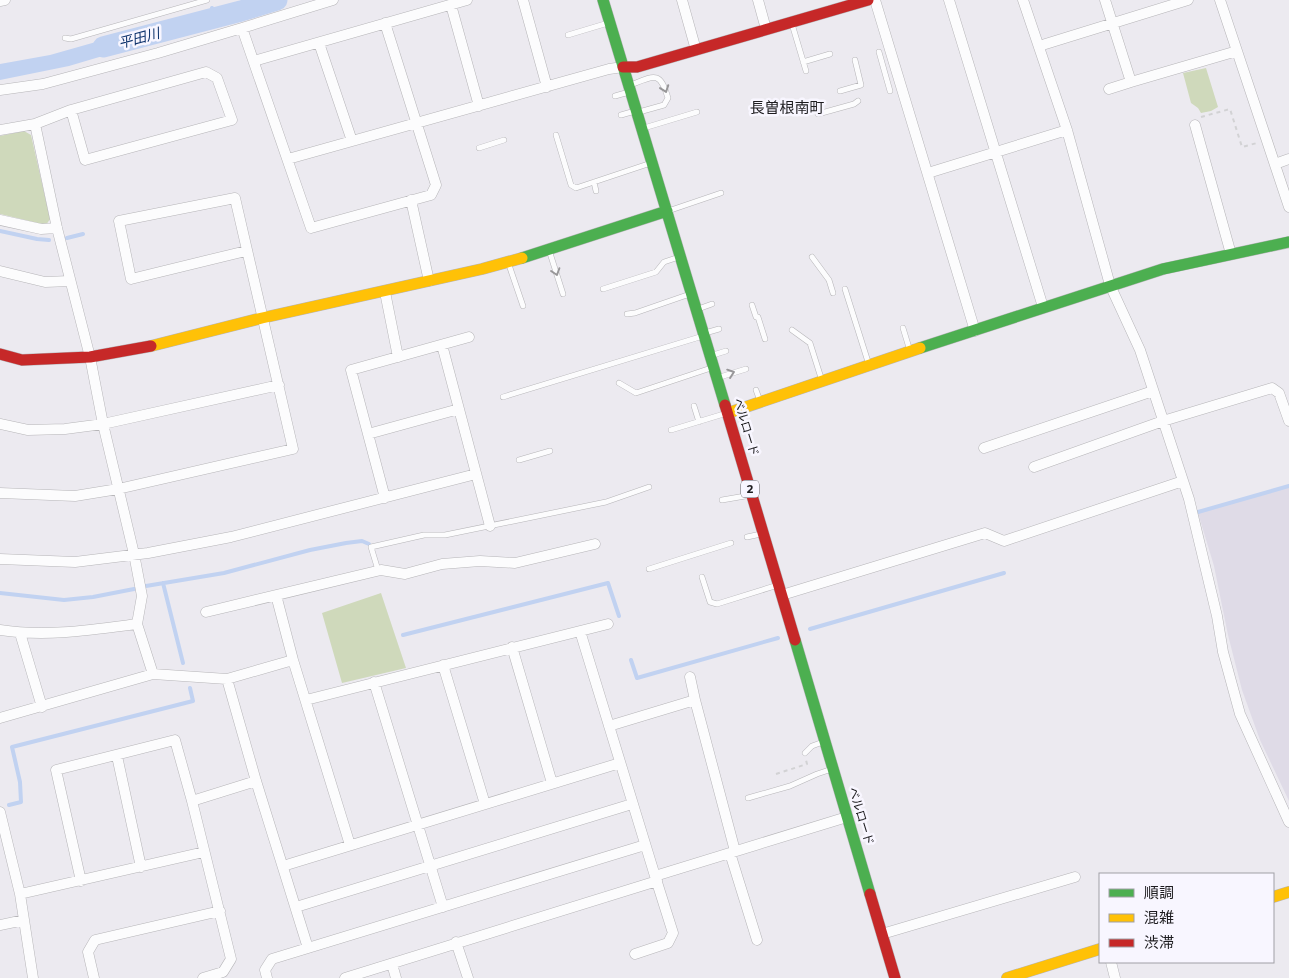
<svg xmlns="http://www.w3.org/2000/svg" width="1289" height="978" font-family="Montserrat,'Noto Sans JP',sans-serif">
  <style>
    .built { fill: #dfdbe7 }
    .green { fill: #cfd9bb }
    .water { fill: #c1d2f1 }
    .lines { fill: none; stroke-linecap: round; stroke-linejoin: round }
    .stream { stroke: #c1d2f1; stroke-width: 4 }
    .river { stroke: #c1d2f1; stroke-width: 21 }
    .lane-casing { stroke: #b6b5b8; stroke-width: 6 }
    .street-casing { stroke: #b6b5b8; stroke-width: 11 }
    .fast-casing { stroke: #b6b5b8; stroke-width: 12 }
    .slow-casing { stroke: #b6b5b8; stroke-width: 12 }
    .jam-casing { stroke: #b6b5b8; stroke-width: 12 }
    .path { stroke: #d2d2d4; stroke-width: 2; stroke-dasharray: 4 4; stroke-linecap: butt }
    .lane { stroke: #fcfcfd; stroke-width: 5 }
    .street { stroke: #fcfcfd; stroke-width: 10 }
    .fast { stroke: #4caf50; stroke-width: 11 }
    .slow { stroke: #ffc107; stroke-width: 11 }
    .jam { stroke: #c62828; stroke-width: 11 }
    .oneway { stroke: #989799 }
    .labels { text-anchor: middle; stroke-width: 5; stroke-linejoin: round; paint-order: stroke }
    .shield { fill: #f8f6ff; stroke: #5f5d62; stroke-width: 1 }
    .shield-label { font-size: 11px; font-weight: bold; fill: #1d1c1f }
    .street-label { font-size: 12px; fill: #1d1c1f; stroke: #f8f6ff }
    .water-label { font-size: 14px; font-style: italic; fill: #0d326c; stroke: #f8f6ff }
    .quarter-label { font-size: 15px; fill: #1d1c1f; stroke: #f8f6ff }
  </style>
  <rect width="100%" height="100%" fill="#eceaf0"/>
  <path class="built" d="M1289,485V801L1260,740L1242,690L1228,635L1214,566L1198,513Z"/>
  <path class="green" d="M1206,68L1218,107L1211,111L1201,113L1198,108L1191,103L1183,73Z
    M24,131L31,135L50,219L46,225L0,214V136Z
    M381,593L406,668L342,683L322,613Z"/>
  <path class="water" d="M117,36L143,44L69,66L0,80V64L50,55Z"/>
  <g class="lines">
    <path class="stream" d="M212,8L215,18
      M0,231L37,239L49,240
      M67,238L83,234
      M1198,512L1289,486
      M163,583L183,663
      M146,586L224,573L310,550L346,543L362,541L369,544
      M0,593L64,600L93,597L134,589
      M810,629L1004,573
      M403,635L608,583L619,616
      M631,660L637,678L778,638
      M9,805L21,802L20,782L12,747L193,701L190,688"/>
    <path class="river" d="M103,47L241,11L277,0"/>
    <g class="lane-casing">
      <path id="lane" d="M792,24L806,71
        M568,35L608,23
        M65,38L71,39L207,0
        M879,52L890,91
        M803,62L830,54
        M631,85C655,75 660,71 668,98L664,105L639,112
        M840,91L861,85L855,60
        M615,96L629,92
        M818,114L854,104L858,101
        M621,115L635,111
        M644,128L697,112
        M556,135L571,185L576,188L651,163
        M479,148L504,140
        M594,182L596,191
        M668,211L721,193
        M549,250L563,294
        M812,257L829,280L833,293
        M508,262L523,306
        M603,289L656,272L664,262L679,257
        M845,289L869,365
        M752,305L756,317
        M698,309L712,304
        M627,314L635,313L690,294
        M758,317L765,339
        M903,328L910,351
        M792,330L810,343L822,381
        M705,333L719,329
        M713,355L726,351
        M720,377L746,369
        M619,383L636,393L711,368
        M756,390L760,401
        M503,397L703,336
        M694,406L699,422
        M671,430L727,413
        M519,460L550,451
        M722,500L751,495
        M747,537L761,534
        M649,569L731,543
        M378,570L371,547L424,535H445L606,502L649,487
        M702,577L710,602L717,604L778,585
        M805,753L812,746L823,742
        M748,798L790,786L817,774L832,769"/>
    </g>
    <g class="street-casing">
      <path id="street" d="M333,0L242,28L311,228L431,195L436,185L385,23
        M523,0L547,87
        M682,0L696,50
        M758,0L766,29
        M875,0L975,331
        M949,0L1043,307
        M1023,0L1067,130L1110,285L1140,350L1189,499L1217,616L1223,652L1240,714L1289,822
        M1105,0L1131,82L1237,51
        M1220,0L1289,207
        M0,1L5,0
        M451,5L479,106
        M319,43L352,141
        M1039,46L1188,0
        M254,61L467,0
        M1109,89L1131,82
        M0,90L43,84L158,53L242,28
        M35,124L71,110L206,72L217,78L232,120L85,160L71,110
        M1195,125L1231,254
        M0,130L35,124L57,228L90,357L103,424L134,554L142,596L137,624L153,674
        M288,159L609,69L623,67
        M1275,164L1289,159
        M928,173L1067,130
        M411,200L429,281
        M0,220L41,229L57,228
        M0,271L45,282L70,281
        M385,292L398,357
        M442,345L490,526
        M0,424L28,430L65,429L103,424L279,385
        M368,434L459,409
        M984,448L1153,391
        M1034,467L1163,421L1272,388L1279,393L1289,421
        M0,493L75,496L118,489L293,449L235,198L119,221L131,279L246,251
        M385,498L351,370L469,337
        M0,559L75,562L148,553L231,537L476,474
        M276,595L293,660L350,845
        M782,595L985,533L1004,541L1183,481
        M206,612L381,570L405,574L442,564L480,561L515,563L595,544
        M0,630C46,637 91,630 137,624
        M580,631L655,876L847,817
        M20,633L42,707
        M512,647L552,783
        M443,665L485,804
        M690,677L695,700
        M227,679L256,781L308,948
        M374,682L443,907
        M306,700L608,624
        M0,718L153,674L227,679L293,660
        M609,726L695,700L735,851
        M117,756L141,867
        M192,801L256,781
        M0,812L20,894L33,978
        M730,853L757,940
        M283,866L620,763
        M81,881L56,770L175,740L192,801L231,959L223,972L203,978
        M20,894L204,852
        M296,907L632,804
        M0,925L24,920
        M882,934L1075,877
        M456,942L468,978
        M635,954L668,943L673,933L655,876
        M1111,962L1115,978
        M392,964L396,978
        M94,978L88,952L95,940L220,911
        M267,978L265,970L272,959L645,845
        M345,978L657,881"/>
    </g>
    <g class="fast-casing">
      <path id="fast" d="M603,0L725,405
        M522,258L667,211
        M920,348L1163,269L1289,242
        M795,640L870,894"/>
    </g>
    <g class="slow-casing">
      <path id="slow" d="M151,346L262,318L482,269L522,258
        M728,413L920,348
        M1273,897L1289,892
        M1007,978L1100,949"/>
    </g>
    <g class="jam-casing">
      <path id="jam" d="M623,67H637L868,0
        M0,354L22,360L90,357L151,346
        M725,405L795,640
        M870,894L895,978"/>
    </g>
    <path class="path" d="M1201,117L1230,109L1242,147L1257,143
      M776,774L807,764L806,760"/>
    <use href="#lane" class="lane"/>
    <use href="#street" class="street"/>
    <use href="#fast" class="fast"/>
    <use href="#slow" class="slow"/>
    <use href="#jam" class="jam"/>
  </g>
  <defs><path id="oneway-chevron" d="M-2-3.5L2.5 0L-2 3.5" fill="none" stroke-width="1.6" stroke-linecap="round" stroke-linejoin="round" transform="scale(1.25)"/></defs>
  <g class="oneway">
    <use href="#oneway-chevron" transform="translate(665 89) rotate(70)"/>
    <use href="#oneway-chevron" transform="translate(556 272) rotate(72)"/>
    <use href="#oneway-chevron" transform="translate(731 373) rotate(-19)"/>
  </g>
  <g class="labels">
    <rect class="shield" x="741" y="480.5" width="18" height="17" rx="4"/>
    <g class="shield-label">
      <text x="750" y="493">2</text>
    </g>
    <g class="street-label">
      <text transform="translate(746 427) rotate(73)" y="4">ベルロード</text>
      <text transform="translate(861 816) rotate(73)" y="4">ベルロード</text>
    </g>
    <g class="water-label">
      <text transform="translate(139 38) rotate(-15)" y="5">平田川</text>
    </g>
    <g class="quarter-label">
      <text x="787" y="113">長曽根南町</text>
    </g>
  </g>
  <rect x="1099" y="873" width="175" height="90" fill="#f8f6ff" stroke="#a09fa5"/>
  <rect x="1109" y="889" width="25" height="8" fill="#4caf50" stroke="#a09fa5"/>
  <text x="1144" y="898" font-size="15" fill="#1d1c1f">順調</text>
  <rect x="1109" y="914" width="25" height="8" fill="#ffc107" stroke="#a09fa5"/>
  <text x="1144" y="923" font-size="15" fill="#1d1c1f">混雑</text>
  <rect x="1109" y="939" width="25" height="8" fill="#c62828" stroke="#a09fa5"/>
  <text x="1144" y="948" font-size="15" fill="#1d1c1f">渋滞</text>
</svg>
